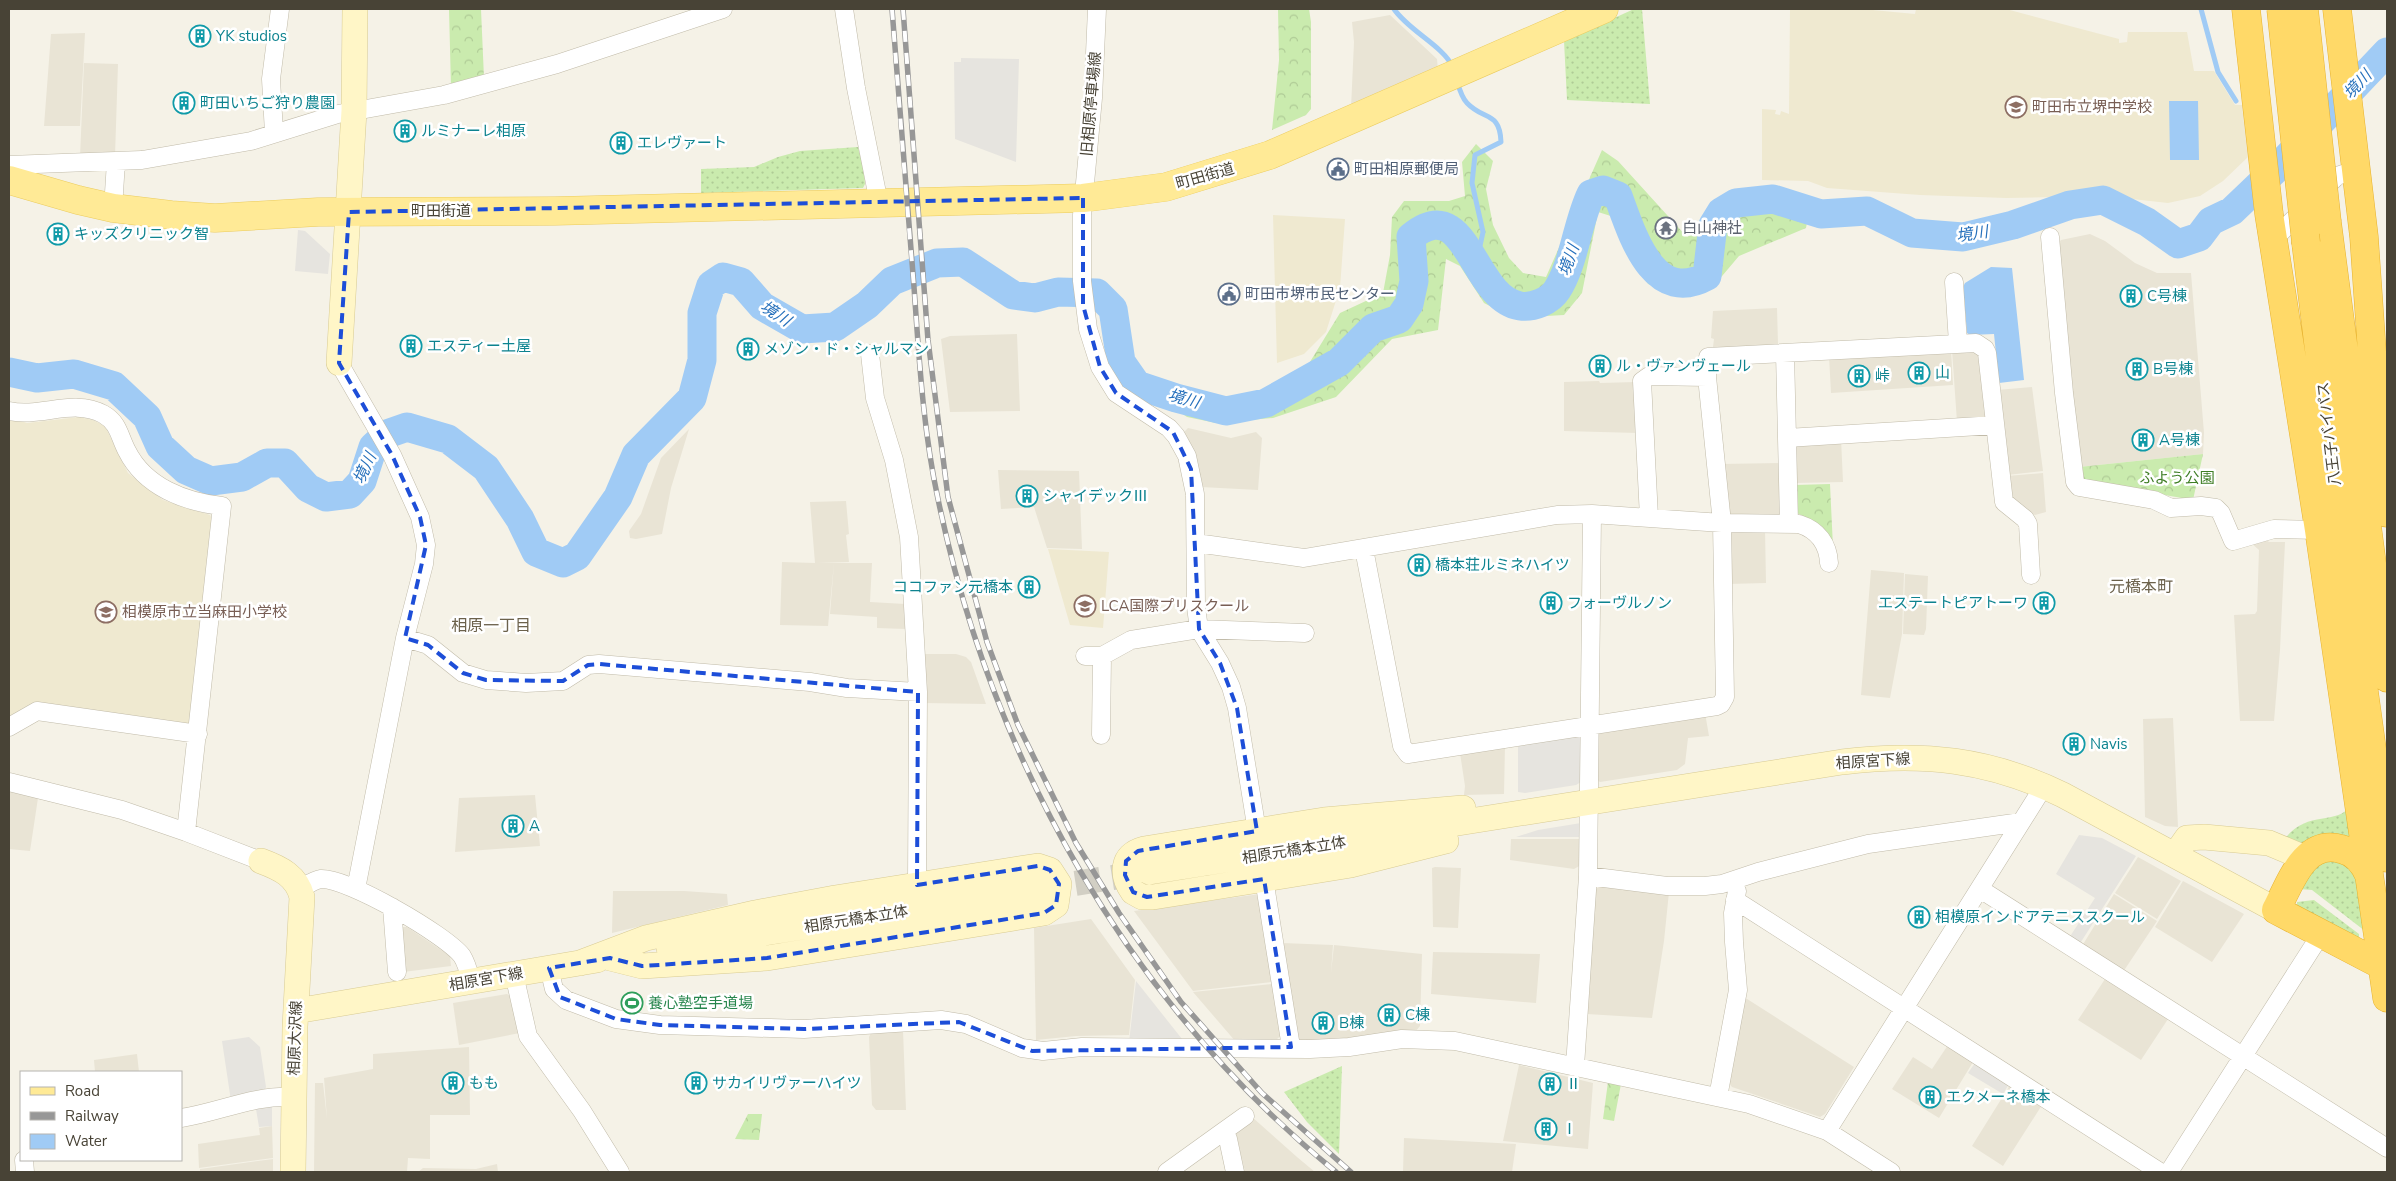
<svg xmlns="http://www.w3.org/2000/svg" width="2396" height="1181" font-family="'Nunito Sans','Noto Sans JP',sans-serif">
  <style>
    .residential { fill: #e9e4d5 }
    .education { fill: #efe9d0 }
    .grass { fill: url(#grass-dots) }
    .forest { fill: url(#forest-crowns) }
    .parking { fill: #e6e4df }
    .water { fill: #a0cbf5 }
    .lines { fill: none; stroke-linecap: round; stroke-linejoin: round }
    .stream { stroke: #a0cbf5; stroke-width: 5 }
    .river { stroke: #a0cbf5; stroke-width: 29 }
    .secondary-tunnel { stroke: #d2cfc4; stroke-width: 25; stroke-dasharray: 25 12; stroke-linecap: butt }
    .street-casing { stroke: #c1bba9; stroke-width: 19 }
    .secondary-casing { stroke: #d8cb94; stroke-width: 26 }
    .primary-casing { stroke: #ebcc5f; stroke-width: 29 }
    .highway-casing { stroke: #e7b22f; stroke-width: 29 }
    .street { stroke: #fff; stroke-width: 18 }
    .secondary { stroke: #fff6c7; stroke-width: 25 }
    .primary { stroke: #ffea96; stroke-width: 28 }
    .highway { stroke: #ffd968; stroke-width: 28 }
    .rail-casing { stroke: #979797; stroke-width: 5.5 }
    .rail { stroke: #fff; stroke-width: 4; stroke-dasharray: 11; stroke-linecap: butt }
    .highway-bridge-casing { stroke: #e7b22f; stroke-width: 29; stroke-linecap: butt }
    .highway-bridge { stroke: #ffd968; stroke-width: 28 }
    .marked { fill: none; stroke: #1d4ed8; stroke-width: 4; stroke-dasharray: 10 6; stroke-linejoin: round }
    .labels { text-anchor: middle; stroke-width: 5; stroke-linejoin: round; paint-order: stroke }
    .culture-label { font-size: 15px; fill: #0d838f; stroke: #fff; text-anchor: start }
    .street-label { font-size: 15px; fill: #484336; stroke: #fff }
    .education-label { font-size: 15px; fill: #785e54; stroke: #fff; text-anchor: start }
    .service-label { font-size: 15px; fill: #4e5e75; stroke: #fff; text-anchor: start }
    .worship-label { font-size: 15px; fill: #5b616d; stroke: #fff; text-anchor: start }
    .park-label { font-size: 15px; fill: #3f7e25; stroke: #fff }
    .leisure-label { font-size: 15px; fill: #27864d; stroke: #fff; text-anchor: start }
    .water-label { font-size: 16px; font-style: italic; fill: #2771bc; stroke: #fff }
    .neighbourhood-label { font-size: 16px; fill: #6c624c; stroke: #fff }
  </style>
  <defs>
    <pattern id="grass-dots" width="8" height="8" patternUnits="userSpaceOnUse" patternTransform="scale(1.25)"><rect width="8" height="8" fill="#caebae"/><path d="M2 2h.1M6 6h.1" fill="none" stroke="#afcb96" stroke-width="1.8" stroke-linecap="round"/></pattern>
    <pattern id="forest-crowns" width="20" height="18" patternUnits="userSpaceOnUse" patternTransform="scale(1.25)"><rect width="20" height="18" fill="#caebae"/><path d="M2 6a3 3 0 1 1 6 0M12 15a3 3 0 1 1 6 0" fill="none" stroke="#afcb96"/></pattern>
  </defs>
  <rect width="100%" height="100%" fill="#f5f2e7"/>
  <path class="residential" d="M1390,15L1437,59L1438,70L1351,108L1354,42L1352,22Z
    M85,33L80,126H44L51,34Z
    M84,63L118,64L115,156L80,157Z
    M2090,234L2105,241L2135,263L2157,273H2191L2204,433L2203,454L2079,467L2057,245L2061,240Z
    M1777,308L1778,344L1772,349L1718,352L1713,347L1714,339L1711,338L1713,311Z
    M1017,334L1020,411L950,412L941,339L950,336Z
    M1977,349L1982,353L1989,415L1982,421L1957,422L1952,350Z
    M1951,350L1953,385L1831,393L1829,356Z
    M1599,381L1600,383L1636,382L1638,433L1564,431V382Z
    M2032,387L2043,471L2007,475L1997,390Z
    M1188,428L1231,438L1256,432L1262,438L1258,490L1201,487L1183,433Z
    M689,429L671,488L662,534L636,539L630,538L629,531L641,514L661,458Z
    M1841,439L1843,482L1794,483L1792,448L1798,442Z
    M1781,463L1783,511L1777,517L1731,518L1725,514L1721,464Z
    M998,470L1079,471L1082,549L1047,548L1034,507L1001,509Z
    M2043,473L2046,512L2035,515L2012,502L2007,476Z
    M846,501L849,534L846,535L849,562L818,563H834L828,626L780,625L782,562L815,563L810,502Z
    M1765,529L1766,583L1728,584L1727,536L1733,530Z
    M2262,537L2269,542H2285L2280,650L2274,721H2240L2234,615L2255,614L2257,611L2259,550L2250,542Z
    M834,563H872L870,602L905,604L906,629L877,628V617L830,614Z
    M1871,570L1904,573L1902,634L1890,698L1861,695Z
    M1905,574L1928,576L1926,629L1924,635L1903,634Z
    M921,654H956L966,657L971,662L986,704L924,703Z
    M1705,713L1709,736L1688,738L1685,764L1677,770L1600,782L1595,778L1596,736L1601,729Z
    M2173,718L2176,783L2178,827L2165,826L2145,817L2143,719Z
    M1505,745L1504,794L1464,795L1465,786L1460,753Z
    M9,790L38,798L30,851L9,849Z
    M535,795L540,846L455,852L459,798Z
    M1511,839H1581V865L1574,869L1510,860Z
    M2138,857L2181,881L2157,919L2115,893Z
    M1435,867L1461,868L1458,928L1433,927L1432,868Z
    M2183,881L2244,914L2212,962L2155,927Z
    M1601,885L1669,892L1664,941L1652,1018L1587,1014L1595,890Z
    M613,891H684L727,894L728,905L612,933Z
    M1260,894L1273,982L1193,991L1134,911Z
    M2114,894L2157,921L2123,972L2082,946Z
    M1091,919L1135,980L1129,1035L1076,1036L1036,1040L1034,928Z
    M398,927H407L450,956L451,966L403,972Z
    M1282,943L1333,945L1331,973L1334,945L1422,954L1420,1026L1415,1032L1340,1041L1301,1042L1295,1038Z
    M1433,952L1540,954L1536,1003L1431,994Z
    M2107,976L2170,1016L2141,1060L2078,1020Z
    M1273,984L1282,1035L1277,1039L1236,1042L1193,992Z
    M507,994L512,997L520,1033L459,1045L453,1003Z
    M1744,997L1854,1067L1825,1114L1820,1117L1732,1087L1727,1081Z
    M903,1030L906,1110H876L872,1105L869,1037L871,1033Z
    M1948,1045L1973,1062L1939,1118L1892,1089L1913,1057L1932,1069Z
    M469,1047L470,1115H430V1159L408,1158L407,1172H314L315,1083H323L327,1119L324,1078L373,1069V1054Z
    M137,1054L139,1072H95L94,1060Z
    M1519,1065L1593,1083L1588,1149L1503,1141Z
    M2010,1085L2042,1105L2003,1166L1972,1146Z
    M1252,1117L1297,1157L1315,1172H1245L1237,1137H1234L1232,1130Z
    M272,1126L273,1158L199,1168L198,1144L260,1135L259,1128Z
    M1404,1138L1516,1144L1512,1172H1403Z
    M273,1159V1172H200V1169Z
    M497,1164L498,1172H418L423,1168L476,1169Z"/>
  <path class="education" d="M1790,9H1862L1915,14L1916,9H2006L2119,39V43L2127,42L2128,32H2187L2194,71H2214L2235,105H2242L2248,157L2223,181L2200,196L2168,203L2105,196L2006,198L1920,195L1827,188L1808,181L1762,180V109L1776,110L1775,114L1780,115L1781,111L1789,114Z
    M1273,215L1345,219L1340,288L1326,332L1304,354L1277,363Z
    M9,417L27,423L79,417L93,420L105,426L128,473L163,500L210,515L213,521L192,722L187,726L34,704L9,720Z
    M1048,549L1109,552L1103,628L1070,625Z"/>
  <path class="grass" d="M1634,9H1642L1650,104L1567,100L1564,41Z
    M858,147L864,168L865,184L863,188L701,193V169L754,167L778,157L800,151Z
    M2350,806L2356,846L2306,848L2284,840C2306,809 2337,826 2350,806Z
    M2340,859L2355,873L2365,931L2312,890L2299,889L2317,863Z
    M2314,900L2359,934V940L2297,906V902Z
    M1342,1066L1339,1154L1307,1122L1284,1092Z"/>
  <path class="forest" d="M449,9H481L484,78L451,88Z
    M1278,9H1309L1311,22V109L1306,115L1272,130L1279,60Z
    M1476,144L1493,161L1486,189L1493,225L1509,258L1523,273L1546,277L1602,150L1618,161L1687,237L1727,215L1766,208L1808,217L1806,228L1739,256L1717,282L1673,292L1648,284L1614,217L1598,212L1582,293L1564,315L1513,318L1484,303L1460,266L1446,259L1438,330L1392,339L1336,397L1273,418L1216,423L1187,417L1164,401L1279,408L1306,392L1305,370L1340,313L1383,293L1390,255L1392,217L1404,201H1449L1465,196L1462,162Z
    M2203,454L2193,500L2086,481L2081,476L2079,467Z
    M1830,484L1833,547L1820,525L1797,513L1795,485Z
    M1608,1082L1621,1084L1614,1121L1603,1119Z
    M748,1114H762L759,1140L735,1139Z"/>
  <path class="parking" d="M961,58L1019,59L1016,162L955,139L954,62H961Z
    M298,230L305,231L330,254L328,274L295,271Z
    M1577,734L1581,738V782L1576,785L1525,793L1518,792V747L1521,743Z
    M1581,823V837H1516L1538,830Z
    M2079,835L2102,838L2136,856L2079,945L2069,938L2095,898L2056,874Z
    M1136,981L1186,1044L1129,1042Z
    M249,1037L260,1047L266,1087L264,1092L231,1101L222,1041Z
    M1975,1063L2009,1084L2003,1094L1968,1073Z
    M255,1103L272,1106V1126L259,1127Z"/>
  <path class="water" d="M2169,101H2198L2199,160H2170Z
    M1991,267L2012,268L2024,380L1999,383L1994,334L1970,335L1967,333L1963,287L1965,283Z"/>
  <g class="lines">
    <path class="stream" d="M1394,9C1408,30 1444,47 1452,66
      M2201,9L2218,72L2236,101
      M1457,81C1459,88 1462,98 1467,103C1484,121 1500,111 1501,142L1475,155L1472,183L1483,232L1480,246L1474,261"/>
    <path class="river" d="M9,372L37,378L74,374L114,386L147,417L160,446L186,470L211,481L242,477L267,463H285L308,488L326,497L350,494L362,481L373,447L387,434L407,427L448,439L486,468L520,519L536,552L563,563L577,556L618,497L636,455L692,398L702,360V313L711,285L723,277L741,282L762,306L802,329L835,327L867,305L892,281L937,263L963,262L1013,295L1035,298L1058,292L1097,293L1113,309L1121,362L1137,385L1176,398L1226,411L1266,403L1339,362L1373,328L1399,319L1409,304L1414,281L1411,237C1468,190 1471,298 1520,306C1533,308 1550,301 1557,290C1574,264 1577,223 1591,194L1603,190L1618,196C1632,234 1653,306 1707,276L1713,225L1721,212L1736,203L1773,199L1821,214L1867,211L1912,233L1963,237L2013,225L2070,205L2103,200L2147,222L2178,244L2199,237L2211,221L2232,211L2276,169L2387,52"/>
    <path class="secondary-tunnel" d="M1039,889L1148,872"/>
    <g class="street-casing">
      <path id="street" d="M844,9L856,88L879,203
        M1097,9L1093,98L1082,215V281L1088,329L1100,367L1116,393L1169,428L1176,436L1187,456L1195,494L1196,607L1199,629L1220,663L1231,687L1237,708L1257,831
        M274,133L271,79L280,9
        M9,165L142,160L251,141L338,114L444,95L557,64L723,9
        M113,208L116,162
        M2050,237L2064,393L2075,482L2079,487L2154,500L2171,508L2201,506L2216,508L2221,513L2233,541L2274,529L2319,530
        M2273,240L2337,176L2355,170
        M1954,282L1958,343
        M1785,353L1789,523
        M870,354L875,398L894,460L909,537L918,692L917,885
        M339,363L392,455L420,517L426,545L424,564L405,638L356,889
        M9,411C40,418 74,398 103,414C119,423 119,436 127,451C145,487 185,502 222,506L186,832
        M1787,438L1995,425
        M1649,517L1642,381L1649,376L1707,377
        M1196,543L1304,558L1557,515L1592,514L1722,523L1799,524C1818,530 1828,544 1829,563
        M1364,549L1402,746L1408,754L1717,706L1721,704L1725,697L1722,523L1707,377L1708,357L1976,343L1985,349L1987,353L2004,502L2025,519L2028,524L2031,575
        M405,638L428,645L463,673L486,680L526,683L563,681L588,665L599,664L810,682L847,688L918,692
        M1085,656H1102
        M9,727L37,711L198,734
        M1101,735L1102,656L1131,640L1199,629L1305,633
        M9,782L122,810L186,832L261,861
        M1588,876L1667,886H1705L1722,884L1758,872L1868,844L2021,822
        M1264,879L1291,1047
        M300,889C307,885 314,880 321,879C348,878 446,935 462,956C467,964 469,973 471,981
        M1980,889L2387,1148
        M1735,900L2160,1172
        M392,907L397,972
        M549,968L554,989L566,1000L616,1019L660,1025L804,1029L941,1020L966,1024L1022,1048L1043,1051L1082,1047L1310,1049L1349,1047L1402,1039L1455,1041L1749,1104L1827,1131L1891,1172
        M514,974L528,1036L582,1111L620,1172
        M1575,1066L1588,876L1592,514
        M1718,1097L1738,990L1734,942L1733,913L1737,891
        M181,1118C220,1112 253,1095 293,1097
        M1224,1131L1245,1116
        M1827,1131L2044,786
        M24,1160L25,1172
        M1167,1172L1224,1131L1228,1139L1235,1172
        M2169,1172L2321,934"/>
    </g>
    <g class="secondary-casing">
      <path id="secondary" d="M339,363L354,111L355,9
        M1446,841L1351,865L1153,897H1142L1133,892C1121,875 1121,855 1144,849L1324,820L1463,808
        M2175,855L2187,838L2204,837L2269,843L2305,858
        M261,861C280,868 297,876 302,897L295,1027L293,1172
        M1149,872L1842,762C1922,752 1989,759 2063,795L2276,910
        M669,948L1036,890
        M580,963L646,938L755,913L835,898L1038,866L1050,870L1059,884L1056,905L1044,913L767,958L642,966L610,958
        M296,1011L597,960"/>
    </g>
    <g class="primary-casing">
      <path id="primary" d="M9,180L78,200L113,208L171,215L215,218L318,212L555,211L1083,198L1166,187L1270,155L1604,9"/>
    </g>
    <g class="highway-casing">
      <path id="highway" d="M2246,9L2269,214L2319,530L2387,998
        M2337,9L2364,237L2376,410L2387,513
        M2327,222L2387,678
        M2306,243L2336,489L2387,858
        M2369,875C2364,863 2355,852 2341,849C2304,838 2290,884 2276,910L2387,968"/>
    </g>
    <use href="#street" class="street"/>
    <use href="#secondary" class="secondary"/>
    <use href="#primary" class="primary"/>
    <use href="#highway" class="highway"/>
    <g class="rail-casing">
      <path id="rail" d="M892,9C899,101 906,194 914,287C919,357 923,430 938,499C992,760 1129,1003 1336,1172
        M903,9L928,340L948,497L987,642L1018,725L1076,843L1119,913L1181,1002L1262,1093L1351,1172"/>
    </g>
    <use href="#rail" class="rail"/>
    <g class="highway-bridge-casing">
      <path id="highway-bridge" d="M2281,9L2306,243
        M2304,9L2327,222"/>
    </g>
    <use href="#highway-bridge" class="highway-bridge"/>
  </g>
  <path class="marked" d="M1083,198V305L1100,367L1116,393L1173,432L1191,469L1199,629L1220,663L1237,708L1257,831L1138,851L1126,861L1125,875L1133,892L1147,897L1264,879L1291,1047L1032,1051L959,1022L804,1029L660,1025L616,1019L560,997L549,968L610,958L642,966L767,958L1044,913L1056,905L1059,884L1050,870L1038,866L917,885L918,692L599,664L588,665L563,681L486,680L463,673L428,645L405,638L426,545L420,517L392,455L339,363L349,212Z"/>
  <defs>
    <g id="building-ring" transform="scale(1.125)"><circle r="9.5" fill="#fff" stroke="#0f9aa8" stroke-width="1.5"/><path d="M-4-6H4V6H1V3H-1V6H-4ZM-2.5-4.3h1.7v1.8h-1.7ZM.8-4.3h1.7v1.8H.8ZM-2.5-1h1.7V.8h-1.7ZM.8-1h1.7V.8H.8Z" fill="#0f9aa8"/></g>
    <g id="school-ring" transform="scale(1.125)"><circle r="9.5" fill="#fff" stroke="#8d6e63" stroke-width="1.5"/><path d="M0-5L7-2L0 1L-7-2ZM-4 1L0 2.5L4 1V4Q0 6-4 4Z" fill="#8d6e63"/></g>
    <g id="civic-ring" transform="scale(1.125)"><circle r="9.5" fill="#fff" stroke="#5c6f8a" stroke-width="1.5"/><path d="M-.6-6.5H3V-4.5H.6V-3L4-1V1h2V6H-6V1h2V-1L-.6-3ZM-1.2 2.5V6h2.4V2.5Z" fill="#5c6f8a"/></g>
    <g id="temple-ring" transform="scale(1.125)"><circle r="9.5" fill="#fff" stroke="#6b7280" stroke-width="1.5"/><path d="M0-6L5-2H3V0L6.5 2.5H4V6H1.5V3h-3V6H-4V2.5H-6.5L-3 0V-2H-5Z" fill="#6b7280"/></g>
    <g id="stadium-ring" transform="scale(1.125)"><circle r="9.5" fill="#fff" stroke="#2e9e5b" stroke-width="1.5"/><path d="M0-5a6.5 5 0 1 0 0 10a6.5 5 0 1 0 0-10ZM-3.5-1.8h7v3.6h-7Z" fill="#2e9e5b"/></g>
  </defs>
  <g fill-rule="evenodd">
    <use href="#building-ring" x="200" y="36"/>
    <use href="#building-ring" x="184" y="103"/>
    <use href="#school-ring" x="2016" y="107"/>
    <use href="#building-ring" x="405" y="131"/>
    <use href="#building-ring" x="621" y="143"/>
    <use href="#civic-ring" x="1338" y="169"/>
    <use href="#temple-ring" x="1666" y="228"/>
    <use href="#building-ring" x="58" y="234"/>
    <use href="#civic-ring" x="1229" y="294"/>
    <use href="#building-ring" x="2131" y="296"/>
    <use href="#building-ring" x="411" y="346"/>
    <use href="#building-ring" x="748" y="349"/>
    <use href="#building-ring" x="1600" y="366"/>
    <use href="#building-ring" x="2137" y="369"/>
    <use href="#building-ring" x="1919" y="373"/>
    <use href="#building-ring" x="1859" y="376"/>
    <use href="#building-ring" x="2143" y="440"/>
    <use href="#building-ring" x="1027" y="496"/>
    <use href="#building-ring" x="1419" y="565"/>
    <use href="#building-ring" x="1029" y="587"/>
    <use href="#building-ring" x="1551" y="603"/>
    <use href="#building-ring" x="2044" y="603"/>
    <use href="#school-ring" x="1085" y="606"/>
    <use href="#school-ring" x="106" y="612"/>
    <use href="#building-ring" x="2074" y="744"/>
    <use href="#building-ring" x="513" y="826"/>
    <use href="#building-ring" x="1919" y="917"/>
    <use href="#stadium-ring" x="632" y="1003"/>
    <use href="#building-ring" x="1389" y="1015"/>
    <use href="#building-ring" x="1323" y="1023"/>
    <use href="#building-ring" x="453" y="1083"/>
    <use href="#building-ring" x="696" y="1083"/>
    <use href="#building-ring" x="1550" y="1084"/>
    <use href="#building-ring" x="1930" y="1097"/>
    <use href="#building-ring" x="1546" y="1129"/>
  </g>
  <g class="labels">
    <g class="culture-label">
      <text x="216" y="41">YK studios</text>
      <text x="200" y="108">町田いちご狩り農園</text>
      <text x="421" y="136">ルミナーレ相原</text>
      <text x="637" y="148">エレヴァート</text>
      <text x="74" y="239">キッズクリニック智</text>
      <text x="2147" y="301">C号棟</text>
      <text x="427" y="351">エスティー土屋</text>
      <text x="764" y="354">メゾン・ド・シャルマン</text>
      <text x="1616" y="371">ル・ヴァンヴェール</text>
      <text x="2153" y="374">B号棟</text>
      <text x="1935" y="378">山</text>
      <text x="1875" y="381">峠</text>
      <text x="2159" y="445">A号棟</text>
      <text x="1043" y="501">シャイデックⅢ</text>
      <text x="1435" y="570">橋本荘ルミネハイツ</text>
      <text x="1013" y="592" text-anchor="end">ココファン元橋本</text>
      <text x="1567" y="608">フォーヴルノン</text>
      <text x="2028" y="608" text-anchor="end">エステートピアトーワ</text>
      <text x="2090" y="749">Navis</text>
      <text x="529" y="831">A</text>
      <text x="1935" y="922">相模原インドアテニススクール</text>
      <text x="1405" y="1020">C棟</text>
      <text x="1339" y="1028">B棟</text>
      <text x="469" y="1088">もも</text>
      <text x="712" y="1088">サカイリヴァーハイツ</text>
      <text x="1566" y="1089">Ⅱ</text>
      <text x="1946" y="1102">エクメーネ橋本</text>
      <text x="1562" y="1134">Ⅰ</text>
    </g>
    <g class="street-label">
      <text transform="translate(1091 104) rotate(-85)" y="5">旧相原停車場線</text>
      <text transform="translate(1205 176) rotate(-16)" y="5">町田街道</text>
      <text x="441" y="216">町田街道</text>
      <text transform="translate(2329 434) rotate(-97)" y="5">八王子バイパス</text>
      <text transform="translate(1873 761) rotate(-4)" y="5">相原宮下線</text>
      <text transform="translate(1294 850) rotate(-9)" y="5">相原元橋本立体</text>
      <text transform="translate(856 919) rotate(-9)" y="5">相原元橋本立体</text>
      <text transform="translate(486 979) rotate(-10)" y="5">相原宮下線</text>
      <text transform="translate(295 1038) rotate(-88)" y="5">相原大沢線</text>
    </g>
    <g class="education-label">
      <text x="2032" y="112">町田市立堺中学校</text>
      <text x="1101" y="611">LCA国際プリスクール</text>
      <text x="122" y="617">相模原市立当麻田小学校</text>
    </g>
    <g class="service-label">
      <text x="1354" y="174">町田相原郵便局</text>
      <text x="1245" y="299">町田市堺市民センター</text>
    </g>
    <g class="worship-label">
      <text x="1682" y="233">白山神社</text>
    </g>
    <g class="park-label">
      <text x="2177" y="483">ふよう公園</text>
    </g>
    <g class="leisure-label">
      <text x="648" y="1008">養心塾空手道場</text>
    </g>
    <g class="water-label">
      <text transform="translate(2357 84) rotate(-47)" y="6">境川</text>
      <text transform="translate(1972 233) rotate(-8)" y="6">境川</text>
      <text transform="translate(1568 260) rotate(-71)" y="6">境川</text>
      <text transform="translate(776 313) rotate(33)" y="6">境川</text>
      <text transform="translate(1184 398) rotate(16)" y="6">境川</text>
      <text transform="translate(364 468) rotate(-65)" y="6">境川</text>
    </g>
    <g class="neighbourhood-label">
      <text x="2141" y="592">元橋本町</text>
      <text x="491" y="631">相原一丁目</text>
    </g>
  </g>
  <rect width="2396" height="1181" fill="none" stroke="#484336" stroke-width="20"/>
  <rect x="20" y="1071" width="162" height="90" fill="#ffffff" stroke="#b6b4af"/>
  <rect x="30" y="1087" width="25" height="8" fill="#ffea96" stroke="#b6b4af"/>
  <text x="65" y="1096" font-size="15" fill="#484336">Road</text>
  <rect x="30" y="1112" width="25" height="8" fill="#979797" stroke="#b6b4af"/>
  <text x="65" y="1121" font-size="15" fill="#484336">Railway</text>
  <rect x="30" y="1134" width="25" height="15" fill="#a0cbf5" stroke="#b6b4af"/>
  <text x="65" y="1146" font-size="15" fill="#484336">Water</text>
</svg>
